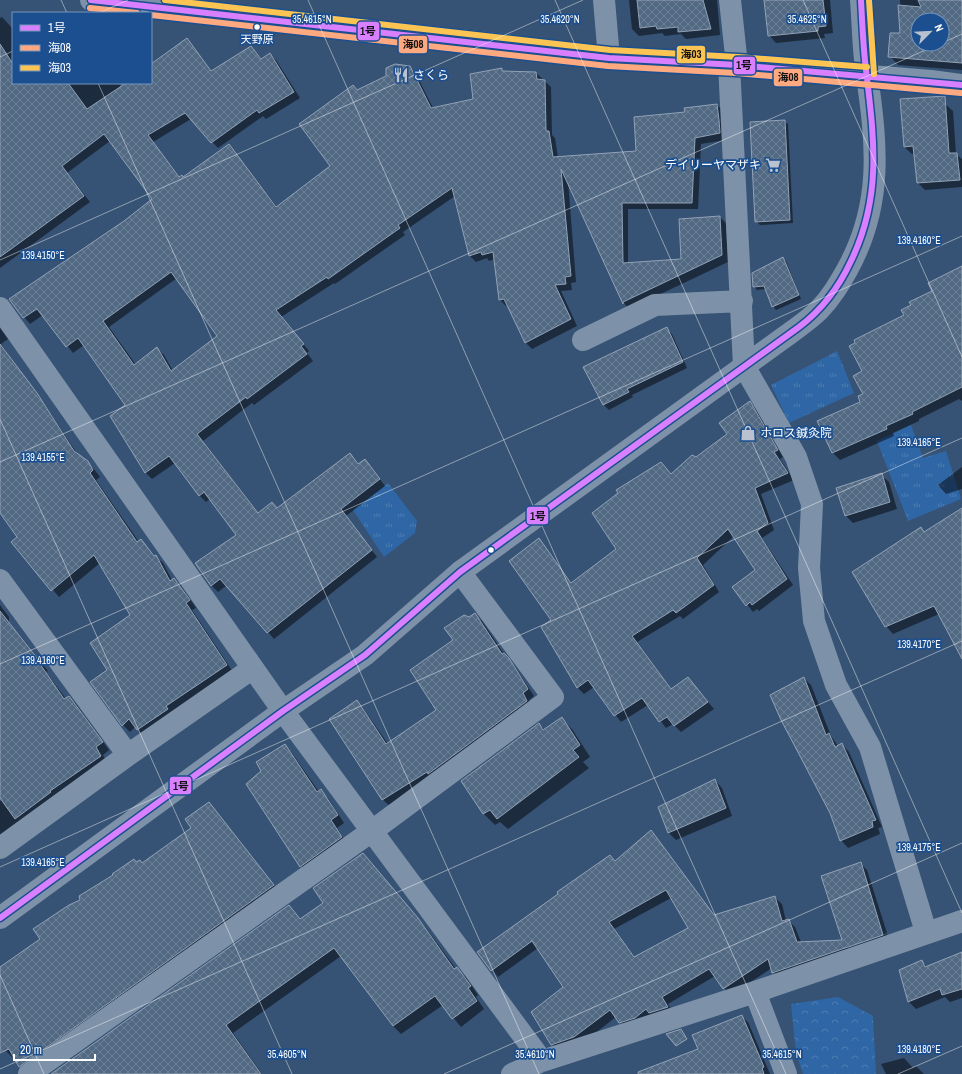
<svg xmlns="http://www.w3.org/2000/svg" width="962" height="1074" font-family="'Archivo Narrow','Noto Sans JP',sans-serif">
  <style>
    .grass { fill: url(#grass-tufts) }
    .forest { fill: url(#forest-crowns) }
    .shadow { fill: #0007; fill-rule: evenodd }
    .building { fill: url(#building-cross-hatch); stroke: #92a2b6; fill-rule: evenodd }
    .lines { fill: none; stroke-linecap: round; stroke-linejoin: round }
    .minor { stroke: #7d92a8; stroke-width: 22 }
    .tertiary { stroke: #7d92a8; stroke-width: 22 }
    .bus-1-casing { stroke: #1b4f8f; stroke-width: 9 }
    .bus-2-casing { stroke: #1b4f8f; stroke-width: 9 }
    .bus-3-casing { stroke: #1b4f8f; stroke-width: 9 }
    .bus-1 { stroke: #d880ff; stroke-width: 6 }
    .bus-2 { stroke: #ffa980; stroke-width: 6 }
    .bus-3 { stroke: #fcc553; stroke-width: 6 }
    .ticks { fill: none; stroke: #fff; stroke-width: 1; stroke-opacity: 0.45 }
    .bus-dot { fill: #fff; stroke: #1b4f8f; stroke-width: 1.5 }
    .labels { text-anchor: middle; stroke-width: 3.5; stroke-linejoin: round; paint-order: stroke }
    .bus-label { font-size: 11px; fill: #fff; stroke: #1b4f8f }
    .poi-label { font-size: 12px; fill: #fff; stroke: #1b4f8f; text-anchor: start }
    .ticks-label { font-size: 10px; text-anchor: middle; fill: #fff; stroke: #1b4f8f; stroke-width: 3.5; stroke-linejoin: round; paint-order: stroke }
    .line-badge { stroke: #1b4f8f; stroke-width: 1.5 }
    .pale-badge-label { font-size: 11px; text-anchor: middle; font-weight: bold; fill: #111 }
  </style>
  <defs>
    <pattern id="grass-tufts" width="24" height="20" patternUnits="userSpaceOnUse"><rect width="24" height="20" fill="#2f66a5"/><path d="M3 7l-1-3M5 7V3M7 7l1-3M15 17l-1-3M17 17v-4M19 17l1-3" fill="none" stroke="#4e7db2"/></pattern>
    <pattern id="forest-crowns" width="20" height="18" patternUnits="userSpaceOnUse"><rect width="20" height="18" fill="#2f66a5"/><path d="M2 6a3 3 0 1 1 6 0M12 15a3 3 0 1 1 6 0" fill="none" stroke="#4e7db2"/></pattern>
    <pattern id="building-cross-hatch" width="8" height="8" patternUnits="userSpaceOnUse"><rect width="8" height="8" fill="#526984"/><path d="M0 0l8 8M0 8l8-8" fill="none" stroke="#6c8096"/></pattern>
  </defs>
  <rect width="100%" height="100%" fill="#365274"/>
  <path class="grass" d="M837,351L854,393L789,423L771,385Z
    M911,425L923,458L946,451L961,499L908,521L877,441Z
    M388,483L417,521L415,533L384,557L353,510Z"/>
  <path class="forest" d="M838,997L873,1016L876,1074H803L796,1053L791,1004Z"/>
  <path class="shadow" d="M629,0H717L720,35L686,39L681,34L665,36L662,33L639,36L632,29Z
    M766,0H830L833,33L824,34L825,38L776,43L769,35Z
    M900,0H962V70L898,65L890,56L901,34ZM918,20H942V44H918Z
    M2,17L13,29V83H119L121,86L126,83H151V65L187,40L212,72L251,47L262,59L270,54L276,60L300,98L266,119L263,116L218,148L191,119L153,142L180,178H183L229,146L277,207L331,166L357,91L409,67L416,74L433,108L474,100L501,69L504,72L536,73L551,87L552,135L555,138L558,158L637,152L686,112L717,105L723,111L726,140L701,144L698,209H628V264L682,259L720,217L726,223L728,262L629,309L624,303L568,181L576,282L571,283L572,290L561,291L577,326L532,349L526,343L509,305L506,306L499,299L495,259L489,261L487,258L476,262L469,255L455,196L403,232L405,235L335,284L334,283L281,317L309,351L307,353L313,361L254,405L252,403L203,441L259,514L278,509L350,455L359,465L365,460L385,486L346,516L377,557L274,639L227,585L218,592L211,585L238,535L210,499L206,502L200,496L175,463L152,479L146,473L111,416L127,406L84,345L73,353L43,315L30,324L10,300L124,222L153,199L110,141L67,173L90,202L0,268V18ZM177,278L219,336L173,371L164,355L157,349L136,365L109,327Z
    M945,104L953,111L956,154L962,159V187L925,190L918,183L915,154H912L904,147Z
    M784,121L788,124L793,223L760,225L756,221Z
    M782,258L786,261L801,299L776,310L773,306L766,289L757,290L754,286Z
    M962,267V401L959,399L919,419V421L893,433L894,436L840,460L833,453L819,421L862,402L865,395L863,371L905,315Z
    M0,328L8,339L1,344L16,365L0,377Z
    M667,329L672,334L687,368L632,395L633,397L609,410L604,405L585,368Z
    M29,383L35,390L78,455L94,469L100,477L96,480L139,542L163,563L172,580L174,579L181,586L196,608L192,610L233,672L144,736L135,727L130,732L123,725L131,615L100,563L59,597L12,542L18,537L0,511V407Z
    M749,402L756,409L783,457L780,459L794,480L761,494L774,530L762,538L793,585L759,611L757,609L753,612L733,587L756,570L734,536L703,565L719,592L683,619L680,616L637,642L672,690L694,685L714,709L681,732L673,724L666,728L648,705L621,722L594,687L584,694L578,688L553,620L539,540L572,583L617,550L661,463L672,475L696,459L728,434Z
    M962,467V489L946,494L938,485Z
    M881,475L889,482L897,509L853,523L846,516Z
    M962,509V644L939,614L893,634L886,626L921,528L925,532Z
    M0,605L9,617V622L48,671L46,672L66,699L69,697L76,704L109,750L103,755L107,763L0,837V801L7,796L0,785Z
    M475,615L482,621L504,654L511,661L534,696L529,700L533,708L390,806L383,800L331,719L356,701L363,708L388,744L437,710L455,640L469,618Z
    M804,678L811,685L831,736L838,746L842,744L849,752L882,827L878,828L880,834L848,848L841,840Z
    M561,718L572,729L590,757L583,762L589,768L508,829L500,822L495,825L484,814L462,781L539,724L545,730Z
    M285,745L292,753L319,792L320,791L328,798L344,823L337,828L348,845L308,873L301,866L263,771Z
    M715,780L722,788L732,816L676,840L669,833L660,807Z
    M215,810L280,893L26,1071L14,1056L12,1057L5,1050L0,1043V969L41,939L81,901L137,863L143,864Z
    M651,832L715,916L775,898L782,904L786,921L788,920L795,927L801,942L843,941L860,863L867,870L887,933L848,946V948L887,934L889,941L780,979L773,972L772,968L730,995L715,976L668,1004L674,1014L627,1029L616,1017L581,1044L559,1051L552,1044L565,987L538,948L498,977L478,952L615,862ZM671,898L690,929L635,958L614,929Z
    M363,854L426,928L456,969L465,976L478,995L476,997L484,1009L461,1027L443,1005L401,1034L393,1026L341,956L233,1033L262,1074H52L289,906L301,920L325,903Z
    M962,959V998L950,1002L945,997L916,1009L908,1001L921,961L927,967Z
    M741,1016L748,1022L770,1074H636L699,1050Z
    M904,1058L913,1068L916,1066L924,1074H886L881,1064Z"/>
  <path class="building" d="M637,0H703L711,29L678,32V27L657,29L656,26L640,28Z
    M764,0H823L826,26L818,27V31L768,36Z
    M918,0H962V63L888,57L890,33H900L898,5L921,7ZM918,20H942V44H918Z
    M187,38L211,71L251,46L261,59L270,53L294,92L259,113L257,110L211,143L185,113L148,135L179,177L182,175L183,177L229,144L276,207L330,166L299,124L353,85L357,90L386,76V68L395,64L410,66L431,108L473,99L470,74L502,68V71L536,72L537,79L545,80L546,131H549L553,157L636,151L634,117L685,112L684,108L717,104L719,120L720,133L695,138L692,203H622L623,263L681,259L679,219L720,216L722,255L623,302V304L561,169L571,276L565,277L566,284L555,285L571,319L525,343L504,299L499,300L493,252L482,255L481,252L469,256L452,188L398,225L400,228L328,279L327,277L276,310L304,344L301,346L307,354L247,399L246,397L197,434L258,513L272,502L277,508L350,453L358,464L365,459L380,479L341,509L372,550L267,633L220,579L211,586L195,563L236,535L204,492L199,496L169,456L145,473L110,416L125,405L78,338L66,347L37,309L23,318L9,299L124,221L152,199L104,134L62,166L84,196L0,257V44L13,64V83H68L87,109L126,83H151V64ZM171,272L217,336L171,371L157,347L134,365L103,321Z
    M945,96L949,153H957L960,180L917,183L913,146L904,147L900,99Z
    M785,120L790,220L755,222L750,122Z
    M783,257L799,295L772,307L764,286L753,287L752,273Z
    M962,266V387L912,412L913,414L886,426L887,429L832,453L817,421L860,402L858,396L863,394L853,376L862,371L849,346L855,343L854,340L904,315L901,310L911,305L909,302L932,291L928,283Z
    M667,327L683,362L627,389L629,392L603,405L583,367Z
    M0,344L37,393L74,451L88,461L93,470L90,473L137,542L141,539L154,556L156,555L170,581L174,578L190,600L186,603L227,665L166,706L168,709L137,730L129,719L122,726L90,682L107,670L90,643L130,615L94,555L51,591L11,542L17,537L0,513Z
    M750,401L778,450L774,452L788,473L755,488L768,523L757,531L787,579L752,605L750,602L746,606L732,587L755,570L728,529L697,558L714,585L676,613L673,610L632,636L671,689L688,677L708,702L674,726L667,717L659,722L642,698L614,716L588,680L577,688L541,627L551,620L509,561L539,538L571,583L616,549L592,513L618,493L616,490L661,462L671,474L692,455L696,457L727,434L719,423Z
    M882,473L890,502L845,516L836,488Z
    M962,508V659L934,606L885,627L852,572L921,527L924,532Z
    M0,611L41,663L40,664L64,699L69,696L103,742L96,747L101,756L50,791L51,792L15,819L0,798Z
    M475,613L502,654L504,653L509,658L528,689L523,693L527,701L428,774L427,772L382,800L329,719L357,700L386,744L436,710L410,670L453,640L444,628L464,615L469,617Z
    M804,677L826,735L829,733L835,747L842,743L876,820L872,821L873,827L840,841L830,813L781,720L770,695Z
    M562,717L580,745L573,750L579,757L497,819L490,810L483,814L461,781L539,723L543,730Z
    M285,744L317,792L321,789L338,815L331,820L342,837L300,867L246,784L261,771L256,762Z
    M715,779L726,808L668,833L658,807Z
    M209,802L274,885L19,1067L9,1049L0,1053V967L40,939L33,929L69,905L80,900L79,896L113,875L112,874L134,859L136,862L140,860L142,863L191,828L185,819Z
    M651,830L714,915L775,896L782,921L789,919L797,942L842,940L821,876L861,862L883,935L772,973L768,959L723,989L709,969L662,997L668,1007L649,1013L646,1009L635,1018L619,1023L610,1010L574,1037L551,1045L531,1012L563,987L532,941L491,971L477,952L558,894L557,892L610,855L615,861ZM666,890L688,928L634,957L609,922Z
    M363,853L418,918L454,969L457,967L471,986L468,988L477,1001L452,1019L435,996L393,1026L334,948L226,1025L261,1074H51L289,905L300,919L323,903L313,888Z
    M962,952V989L942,995L940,989L908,1002L899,970L922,960L925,967Z
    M742,1015L764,1067L762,1068L764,1074H638V1072L698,1049L692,1035Z
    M681,1029L687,1039L676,1046L666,1034Z"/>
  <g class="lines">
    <path class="minor" d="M604,0L609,58
      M730,0L737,65
      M729,64L744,366L796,457L812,504L809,568L814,621L836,685L870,747L926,932
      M0,308L283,711L542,1061
      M583,340L655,305L742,301
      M0,580L128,755
      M0,848L128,755L253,668
      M755,992L786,1074
      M29,1074L372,831L553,697L460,572
      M512,1074L542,1061L755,992L962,921"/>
    <path class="tertiary" d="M91,0L505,45L609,58L737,65L931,81L962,85
      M0,918L283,711L365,655L460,572L786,336C797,328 810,319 819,310C831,298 839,284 847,270C883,205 877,146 867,76C863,51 863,25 861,0"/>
    <g class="bus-1-casing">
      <path id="bus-1" d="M91,0L609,58L737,65L962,85
        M0,918L283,711L365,655L460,572L799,327C823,309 839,287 851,261C884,193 873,132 865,61C863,41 862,20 861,0"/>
    </g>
    <g class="bus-2-casing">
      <path id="bus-2" d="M90,8L137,13
        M151,15L608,66L736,73L961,93"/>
    </g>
    <g class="bus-3-casing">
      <path id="bus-3" d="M165,0L610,50L738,57L867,67
        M869,0L874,74"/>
    </g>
    <use href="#bus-1" class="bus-1"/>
    <use href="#bus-2" class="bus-2"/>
    <use href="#bus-3" class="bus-3"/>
  </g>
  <path class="ticks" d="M61,0L67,13M308,0L786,1074M555,0L962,913M803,0L962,357M99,13L128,0M942,43L962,34M0,57L13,51M98,83L539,1074M0,260L583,0M0,419L292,1074M0,462L939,44M0,664L962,236M0,867L962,438M0,975L44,1074M0,1069L962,641M444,1074L962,843M898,1074L962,1046"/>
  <defs>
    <g id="restaurant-bare" transform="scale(1.2)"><path d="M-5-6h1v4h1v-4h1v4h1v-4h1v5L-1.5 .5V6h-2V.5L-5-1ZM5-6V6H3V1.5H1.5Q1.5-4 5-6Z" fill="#b9c2ce" stroke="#1b4f8f" stroke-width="2.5" paint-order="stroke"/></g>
    <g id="supermarket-bare" transform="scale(1.2)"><path d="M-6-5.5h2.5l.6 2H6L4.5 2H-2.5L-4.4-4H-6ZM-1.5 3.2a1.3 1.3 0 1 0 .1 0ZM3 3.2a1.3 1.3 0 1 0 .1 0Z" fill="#b9c2ce" stroke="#1b4f8f" stroke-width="2.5" paint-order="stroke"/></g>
    <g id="shop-bare" transform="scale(1.2)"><path d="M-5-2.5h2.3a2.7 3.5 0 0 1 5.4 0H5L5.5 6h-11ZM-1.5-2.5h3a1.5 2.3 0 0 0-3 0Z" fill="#b9c2ce" stroke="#1b4f8f" stroke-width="2.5" paint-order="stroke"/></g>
  </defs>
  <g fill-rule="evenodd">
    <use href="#restaurant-bare" x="401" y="75"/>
    <use href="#supermarket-bare" x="773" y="165"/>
    <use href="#shop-bare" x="748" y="433"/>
  </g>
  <g class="bus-dot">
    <circle cx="257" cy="27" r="3.5"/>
    <circle cx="491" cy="550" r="3.5"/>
  </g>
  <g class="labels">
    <g class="bus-label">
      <text x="257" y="43">天野原</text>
    </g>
    <g class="poi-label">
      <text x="413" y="79">さくら</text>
      <text x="761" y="169" text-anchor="end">デイリーヤマザキ</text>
      <text x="760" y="437">ホロス鍼灸院</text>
    </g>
  </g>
  <g class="ticks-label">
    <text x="312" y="23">35.4615°N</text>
    <text x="560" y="23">35.4620°N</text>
    <text x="807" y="23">35.4625°N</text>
    <text x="919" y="244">139.4160°E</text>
    <text x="43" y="259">139.4150°E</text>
    <text x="919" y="446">139.4165°E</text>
    <text x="43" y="461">139.4155°E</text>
    <text x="919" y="648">139.4170°E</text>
    <text x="43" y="664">139.4160°E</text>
    <text x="919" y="851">139.4175°E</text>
    <text x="43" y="866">139.4165°E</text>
    <text x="919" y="1053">139.4180°E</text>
    <text x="287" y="1058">35.4605°N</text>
    <text x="535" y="1058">35.4610°N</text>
    <text x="782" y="1058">35.4615°N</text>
  </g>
  <g class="line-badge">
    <rect x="357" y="21" width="23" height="20" rx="4" fill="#d880ff"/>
    <rect x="398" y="35" width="30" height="19" rx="4" fill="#ffa980"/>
    <rect x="676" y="45" width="30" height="19" rx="4" fill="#fcc553"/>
    <rect x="733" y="56" width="23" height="19" rx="4" fill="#d880ff"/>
    <rect x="773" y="68" width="30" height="19" rx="4" fill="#ffa980"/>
    <rect x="526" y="506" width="23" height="19" rx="4" fill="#d880ff"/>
    <rect x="169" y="776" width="23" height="19" rx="4" fill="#d880ff"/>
  </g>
  <g class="pale-badge-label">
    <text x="368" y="35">1号</text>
    <text x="413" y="48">海08</text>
    <text x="691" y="58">海03</text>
    <text x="744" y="69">1号</text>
    <text x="788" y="81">海08</text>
    <text x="538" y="520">1号</text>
    <text x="181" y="790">1号</text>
  </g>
  <rect x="12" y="12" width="140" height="72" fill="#1b4f8f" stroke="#7695bc"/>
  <rect x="20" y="25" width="20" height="6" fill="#d880ff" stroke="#7695bc"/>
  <text x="48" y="32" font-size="12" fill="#ffffff">1号</text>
  <rect x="20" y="45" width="20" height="6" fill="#ffa980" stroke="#7695bc"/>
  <text x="48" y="52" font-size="12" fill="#ffffff">海08</text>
  <rect x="20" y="65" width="20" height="6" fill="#fcc553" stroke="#7695bc"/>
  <text x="48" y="72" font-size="12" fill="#ffffff">海03</text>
  <g transform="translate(930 32) rotate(66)"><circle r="19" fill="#1b4f8f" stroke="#7695bc"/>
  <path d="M0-3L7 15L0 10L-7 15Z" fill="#b9c2ce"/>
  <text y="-6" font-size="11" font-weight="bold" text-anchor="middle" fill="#ffffff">N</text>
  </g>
  <path d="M14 1054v6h81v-6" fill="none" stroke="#ffffff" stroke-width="2"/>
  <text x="20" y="1054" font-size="12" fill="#ffffff" stroke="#1b4f8f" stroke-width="3" paint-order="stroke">20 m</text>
</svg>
